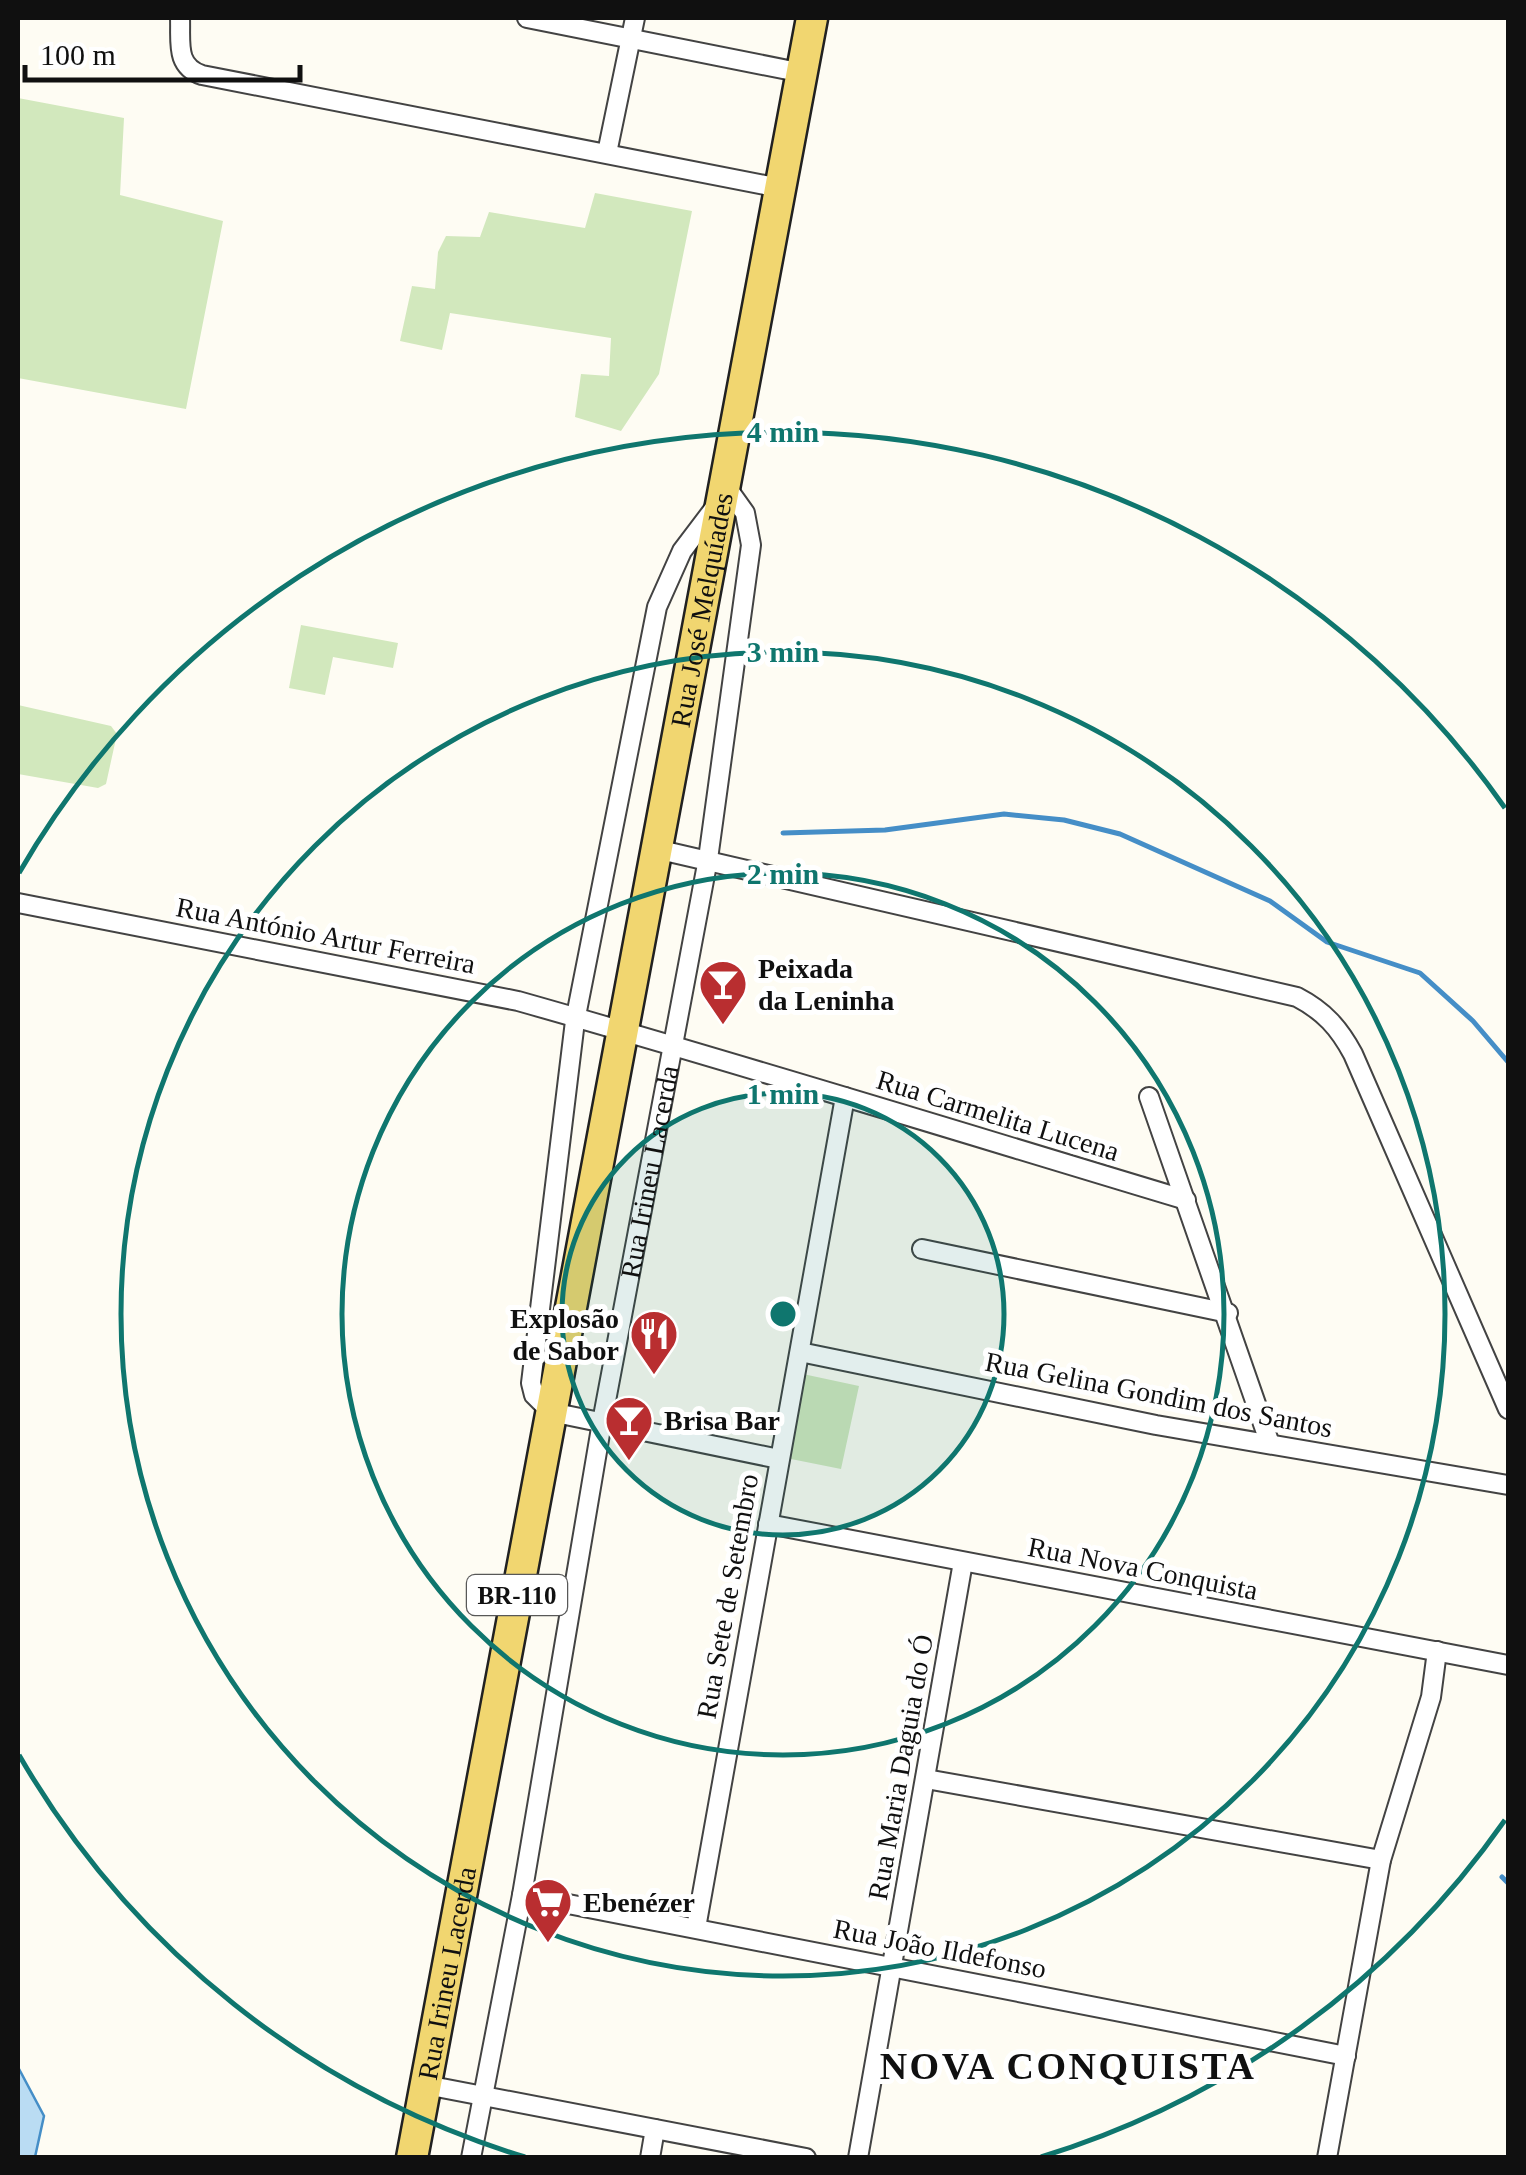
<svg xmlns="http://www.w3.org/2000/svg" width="1526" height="2175" font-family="Georgia,serif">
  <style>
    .green { fill: #d2e8bd }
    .water { fill: #badcf3; stroke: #458ec7; stroke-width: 2.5 }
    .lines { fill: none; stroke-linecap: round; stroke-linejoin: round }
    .stream { stroke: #458ec7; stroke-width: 5 }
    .street-casing { stroke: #434343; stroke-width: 22 }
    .primary-casing { stroke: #212121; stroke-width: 35 }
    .street { stroke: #fff; stroke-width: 18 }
    .primary { stroke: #f1d670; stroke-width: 30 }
    .ring { fill: none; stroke: #0f766e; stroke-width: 5 }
    .labels { text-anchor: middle; stroke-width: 10; stroke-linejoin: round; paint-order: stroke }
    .shield { fill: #fff; stroke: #585858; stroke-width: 2.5 }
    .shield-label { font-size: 25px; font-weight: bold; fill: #101010 }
    .street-label { font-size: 28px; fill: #101010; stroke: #fff }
    .poi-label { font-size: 28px; font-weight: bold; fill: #101010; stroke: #fff; text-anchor: start }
    .district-label { font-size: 38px; font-weight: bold; letter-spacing: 2.5px; fill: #101010; stroke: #fff }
    .centre { fill: #0f766e; stroke: #fff; stroke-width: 5 }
    .ring-label { font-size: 30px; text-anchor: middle; font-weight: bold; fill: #0f766e; stroke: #fff; stroke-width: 10; stroke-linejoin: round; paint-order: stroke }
  </style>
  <rect width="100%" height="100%" fill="#fefcf3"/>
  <path class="green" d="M18,98L124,118L120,195L223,221L186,409L18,378Z
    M595,193L692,211L659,374L621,431L575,417L581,374L609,376L611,338L450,313L442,350L400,341L412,286L435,289L438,252L446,236L480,237L489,212L585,228Z
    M301,625L398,643L393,668L333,657L325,695L289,688Z
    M18,705L111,726L117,734L106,784L98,788L18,774Z
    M803,1374L859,1386L841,1469L786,1458Z"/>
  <path class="water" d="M18,2067L44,2116L35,2157H18Z"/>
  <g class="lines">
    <path class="stream" d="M783,833L885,830L1004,814L1064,820L1120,834L1270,901L1327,942L1420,973L1473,1021L1508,1062
      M1502,1877L1508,1883"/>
    <g class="street-casing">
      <g id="street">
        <path d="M180,18C181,42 175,66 202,75L780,188"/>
        <path d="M527,18L803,73"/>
        <path d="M607,153L635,18"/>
        <path d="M716,506L682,551L657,607L575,1021L531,1383L534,1395L551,1412L779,1459"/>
        <path d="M656,849L1297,997C1324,1011 1339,1028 1353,1054L1508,1409"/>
        <path d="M18,903L518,1001C741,1064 963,1133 1186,1200"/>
        <path d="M1149,1097L1270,1444"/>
        <path d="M922,1249L1228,1313"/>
        <path d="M800,1352L1156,1425L1508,1485"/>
        <path d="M768,1524L1508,1665"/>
        <path d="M926,1779L1381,1860"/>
        <path d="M522,1895L1346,2056"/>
        <path d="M696,1928L845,1097"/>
        <path d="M426,2085L806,2158"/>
        <path id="s1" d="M471,2158L522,1895L602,1422L708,859L751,545L745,513L725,485"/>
        <path d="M650,2158L655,2129"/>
        <path d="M858,2158L963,1562"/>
        <path d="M1327,2158L1381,1860L1431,1697L1437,1651"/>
      </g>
    </g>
    <g class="primary-casing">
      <g id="primary">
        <path id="s2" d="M412,2158L812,18"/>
      </g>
    </g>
    <use href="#street" class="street"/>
    <use href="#primary" class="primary"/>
  </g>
  <circle cx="783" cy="1314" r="221" fill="#0f766e" fill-opacity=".12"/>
  <g class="ring">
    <circle cx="783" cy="1314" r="221"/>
    <circle cx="783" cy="1314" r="441"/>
    <circle cx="783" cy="1314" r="662"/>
    <path d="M1505 1820A882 882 0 0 1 1041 2157M525 2157A882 882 0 0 1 19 1755M19 873A882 882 0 0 1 1505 808"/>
  </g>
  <defs>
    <g id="bar-pin" transform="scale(2.5)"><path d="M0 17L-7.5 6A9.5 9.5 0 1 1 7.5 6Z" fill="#b92e30" stroke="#fff"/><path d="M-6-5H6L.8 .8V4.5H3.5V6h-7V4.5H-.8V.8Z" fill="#fff"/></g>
    <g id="restaurant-pin" transform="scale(2.5)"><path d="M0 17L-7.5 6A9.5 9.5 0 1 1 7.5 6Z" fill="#b92e30" stroke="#fff"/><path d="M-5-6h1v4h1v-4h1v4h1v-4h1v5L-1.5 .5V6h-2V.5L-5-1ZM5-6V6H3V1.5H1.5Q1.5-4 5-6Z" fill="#fff"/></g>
    <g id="supermarket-pin" transform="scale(2.5)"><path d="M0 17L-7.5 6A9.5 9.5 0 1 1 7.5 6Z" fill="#b92e30" stroke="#fff"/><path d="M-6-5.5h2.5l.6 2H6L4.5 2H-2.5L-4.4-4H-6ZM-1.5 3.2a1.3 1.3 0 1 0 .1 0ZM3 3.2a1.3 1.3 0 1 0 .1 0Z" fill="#fff"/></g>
  </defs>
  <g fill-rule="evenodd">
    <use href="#bar-pin" x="723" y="984"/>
    <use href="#restaurant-pin" x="654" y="1334"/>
    <use href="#bar-pin" x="629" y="1420"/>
    <use href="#supermarket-pin" x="548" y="1902"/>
  </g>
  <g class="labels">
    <rect class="shield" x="467" y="1575" width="100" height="40" rx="8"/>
    <g class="shield-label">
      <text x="517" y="1604">BR-110</text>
    </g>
    <g class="street-label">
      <text dy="10" stroke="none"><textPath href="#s2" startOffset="1575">Rua José Melquíades</textPath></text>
      <text transform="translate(326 935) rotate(11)" y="10">Rua António Artur Ferreira</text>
      <text transform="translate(998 1115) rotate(17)" y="10">Rua Carmelita Lucena</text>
      <text dy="10" stroke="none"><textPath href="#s1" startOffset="1002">Rua Irineu Lacerda</textPath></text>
      <text transform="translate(1159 1394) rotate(11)" y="10">Rua Gelina Gondim dos Santos</text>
      <text transform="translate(1143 1568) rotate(11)" y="10">Rua Nova Conquista</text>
      <text transform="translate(727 1596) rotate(-80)" y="10">Rua Sete de Setembro</text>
      <text transform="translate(900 1767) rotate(-80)" y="10">Rua Maria Daguia do Ó</text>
      <text transform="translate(940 1948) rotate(11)" y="10">Rua João Ildefonso</text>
      <text dy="10" stroke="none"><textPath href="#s2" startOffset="188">Rua Irineu Lacerda</textPath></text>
    </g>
    <g class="poi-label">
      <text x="758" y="978">Peixada<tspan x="758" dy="32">da Leninha</tspan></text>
      <text x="619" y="1328" text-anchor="end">Explosão<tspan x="619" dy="32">de Sabor</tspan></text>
      <text x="664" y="1430">Brisa Bar</text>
      <text x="583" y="1912">Ebenézer</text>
    </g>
    <g class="district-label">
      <text x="1068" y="2079">NOVA CONQUISTA</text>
    </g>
  </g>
  <circle cx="783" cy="1314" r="15" class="centre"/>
  <g class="ring-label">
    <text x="783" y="442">4 min</text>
    <text x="783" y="662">3 min</text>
    <text x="783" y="884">2 min</text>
    <text x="783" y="1104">1 min</text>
  </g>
  <rect width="1526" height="2175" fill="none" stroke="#101010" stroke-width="40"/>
  <path d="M25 65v15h275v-15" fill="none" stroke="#101010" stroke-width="5"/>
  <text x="40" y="65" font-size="30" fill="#101010" stroke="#ffffff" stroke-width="8" paint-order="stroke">100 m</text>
</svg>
